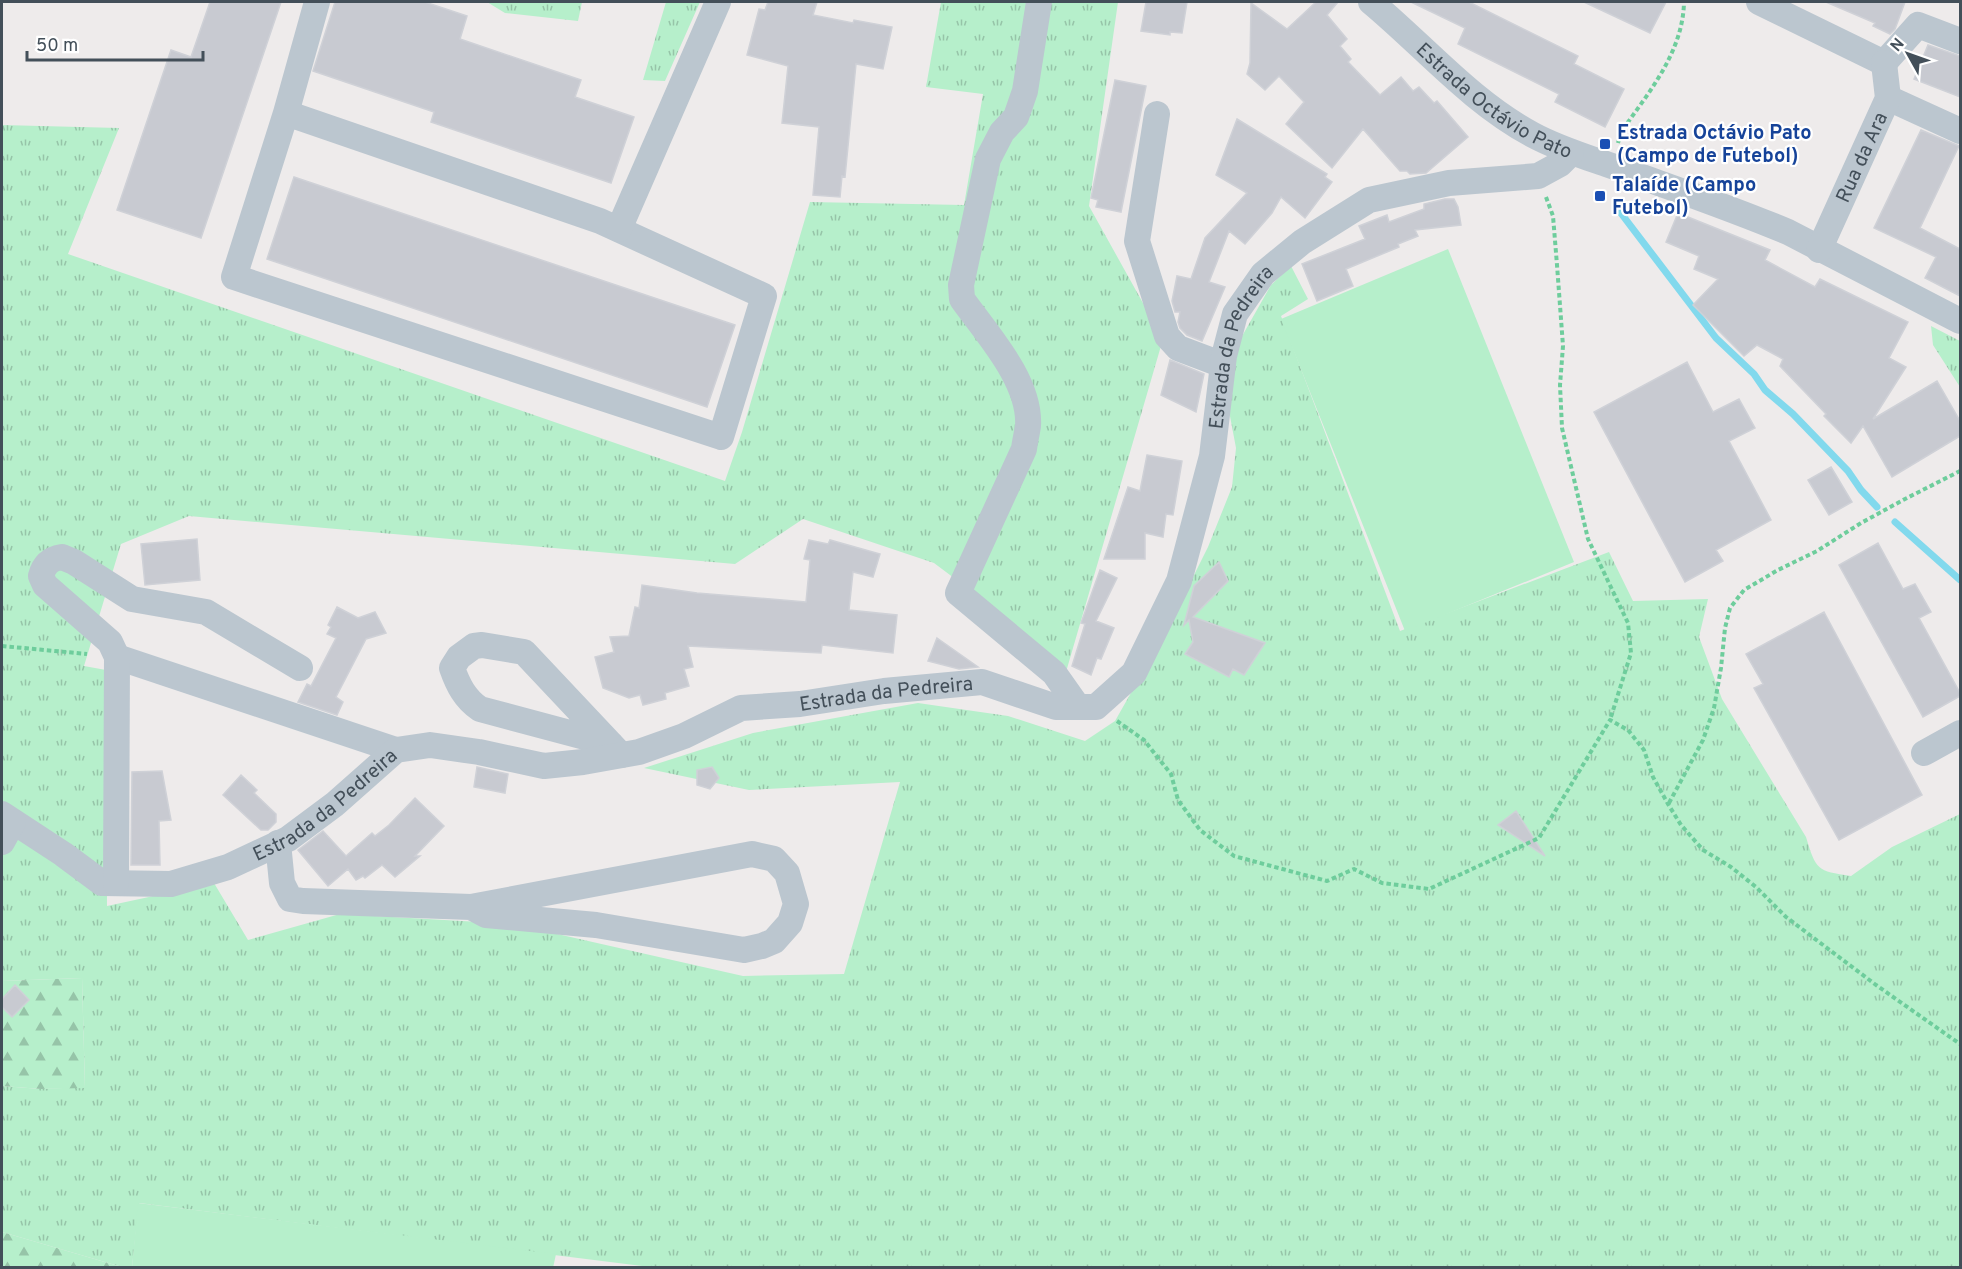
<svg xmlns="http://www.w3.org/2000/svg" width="1962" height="1269" font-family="Overpass,sans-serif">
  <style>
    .grass { fill: url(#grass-tufts) }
    .forest { fill: url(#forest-firs) }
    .garden { fill: #b6efcb }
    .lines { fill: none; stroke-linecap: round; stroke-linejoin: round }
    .stream { stroke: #82d9ed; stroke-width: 7 }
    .building { fill: #c8cad1; stroke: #cfd1d7; stroke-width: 1.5 }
    .path { stroke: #6ecd9c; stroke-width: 4; stroke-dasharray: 4.5 3; stroke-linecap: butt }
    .minor { stroke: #bbc6cf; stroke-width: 26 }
    .transit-dot { fill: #1a4fb4; stroke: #fff; stroke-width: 2 }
    .labels { text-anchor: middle; stroke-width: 4.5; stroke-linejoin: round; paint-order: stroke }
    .street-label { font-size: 20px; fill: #434f59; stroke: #fff }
    .transit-label { font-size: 20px; font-weight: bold; fill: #164399; stroke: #fff; text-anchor: start }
  </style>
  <defs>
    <pattern id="grass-tufts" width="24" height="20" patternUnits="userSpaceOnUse" patternTransform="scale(1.5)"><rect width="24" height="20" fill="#b6efcb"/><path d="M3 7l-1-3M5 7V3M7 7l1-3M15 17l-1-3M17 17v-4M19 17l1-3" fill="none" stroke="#96c4a8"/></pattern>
    <pattern id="forest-firs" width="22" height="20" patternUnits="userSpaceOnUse" patternTransform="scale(1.5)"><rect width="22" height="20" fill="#b6efcb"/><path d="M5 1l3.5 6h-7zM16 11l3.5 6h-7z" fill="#96c4a8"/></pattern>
  </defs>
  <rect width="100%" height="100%" fill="#eeebeb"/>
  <path class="grass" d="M487,2H582L578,21L505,13Z
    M666,2H700L665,81L643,80Z
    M941,2H1118L1089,206L1163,339L1066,672L982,599L934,563L803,519L735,564L189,516L121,544L84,666L106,670L107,906L214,883L248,940L340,914L513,924L743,976L844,974L900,782L749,790L644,768L753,733L918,703L1008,716L1085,741L1115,721L1165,633L1208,547L1232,487L1236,448L1226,395L1241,338L1271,285L1291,266L1308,299L1281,316L1400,631L1609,552L1633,601L1708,599L1699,637L1722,699L1806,837C1816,870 1817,871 1851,876L1892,847L1960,814V1267L658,1268L139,1203L132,1267H122L2,1232V1086L41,1089L85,1087L82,978L2,981V125L119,128L68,254L725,481L742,432L810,202L964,205L983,94L926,87Z
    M1931,326L1960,341V387L1933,345Z"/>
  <path class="forest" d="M82,978L85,1088L41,1089L2,1086V981Z
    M2,1232L122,1267H2Z"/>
  <path class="garden" d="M1448,249L1574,562L1405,631L1281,319Z
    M138,1203L556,1254L553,1268L132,1267Z"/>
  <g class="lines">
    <path class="stream" d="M1617,208L1716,338L1754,374L1765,390L1793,414L1848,471L1861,490L1877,507
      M1895,522L1960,580"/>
  </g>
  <path class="building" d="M210,2H281L201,238L117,210L171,50L191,57Z
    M335,2H425L467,16L460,39L581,80L575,97L634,117L611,183L431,122L434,112L313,71Z
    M768,2H817L813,15L853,23L854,20L892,27L883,69L856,64L845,177L842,176L840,197L813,195L819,127L782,123L788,66L747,55L759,9L765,10Z
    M1146,2H1187L1182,33L1170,32V35L1141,31Z
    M1316,2H1338L1327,15L1347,39L1340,46L1351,59L1348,62L1380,95L1401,77L1413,91L1419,87L1434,103L1437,101L1468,137L1426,173L1410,174L1407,171H1400L1363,129L1332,168L1286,124L1304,102L1279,76L1265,90L1247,74L1250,63L1251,3L1287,29Z
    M1411,2H1469L1578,56L1574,64L1624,89L1605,127L1555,102L1559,94L1458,44L1465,28Z
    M1584,2H1666L1650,33Z
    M1826,2H1905L1895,29L1890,34L1873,26L1875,23Z
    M1928,45L1960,56V97L1914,79Z
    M1115,80L1146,86L1121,212L1096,207L1098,200L1091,198Z
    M1237,119L1327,174L1325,177L1332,182L1305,218L1281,197L1272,213L1245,244L1229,231L1209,282L1225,287L1202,341L1187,335L1180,328L1178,322L1180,312H1175L1172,301L1177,276L1191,279L1205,238L1247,193L1216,175Z
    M1921,130L1959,146L1920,228L1960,249V296L1925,278L1936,257L1874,228Z
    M294,177L735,325L707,407L267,259Z
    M1445,199H1454L1458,207L1461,225L1415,230L1418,236L1398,244L1399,247L1346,269L1353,286L1317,301L1302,264L1365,239L1359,226L1387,215L1389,222L1424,209V204Z
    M1678,213L1770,250L1765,260L1815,287L1820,279L1908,322L1889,358L1906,367L1873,419L1937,381L1960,421V436L1892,477L1863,426L1851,443L1824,416L1826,414L1780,366L1783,359L1757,345L1744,356L1693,305L1718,279L1694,269L1699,256L1666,242Z
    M1170,360L1204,374L1196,412L1161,395Z
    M1687,362L1713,412L1739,399L1755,428L1729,441L1771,520L1716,550L1723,561L1685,582L1594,412Z
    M1147,455L1182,461L1173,515L1166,514L1163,537L1145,533V559H1104L1128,487L1140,491Z
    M1831,467L1852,502L1829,515L1808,480Z
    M197,539L200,580L145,585L141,544Z
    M809,540L828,544L830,540L880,554L873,577L853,572L849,610L897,615L893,653L822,645L821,653L688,646L693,667L684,669L689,686L665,693L666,699L643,705L640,695L629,698L603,688L595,657L614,652L610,637L629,636L635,607L639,608L642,585L697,593L806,602L810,560L804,559Z
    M1878,543L1903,589L1915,584L1931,612L1919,618L1960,693V696L1923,717L1839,565Z
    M1219,562L1228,581L1193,617L1265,643L1244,675L1233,669L1229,677L1185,654L1193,642L1189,620L1184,625L1194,586Z
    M1100,570L1117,578L1096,621L1114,628L1101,659L1097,658L1091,675L1072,666L1085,624L1081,623Z
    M337,607L358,618L375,612L386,633L366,639L336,697L343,702L337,715L298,702L307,684L311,686L336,638L327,634L331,627L328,625Z
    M1824,612L1922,795L1839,840L1754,688L1763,684L1746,654Z
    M937,638L978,667L959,669L928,661Z
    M477,767L508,774L505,793L474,787Z
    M712,767L719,778L710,789L697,785V770Z
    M162,771L171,820L159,821L160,865H131L132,772Z
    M241,775L257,790L254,793L276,814V822L268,830H261L223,795Z
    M415,798L444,826L415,856H420L395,877L382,865L365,878L363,876L356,880L348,869L328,886L298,850L323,831L346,856L372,833L375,836L389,825Z
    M1516,811L1545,856L1498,825Z
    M15,985L29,1000L12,1017L2,1007V999Z"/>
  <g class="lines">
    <path class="path" d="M1618,143L1621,132C1649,92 1683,52 1684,2
      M1546,197L1553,216L1557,265L1563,346L1560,385L1562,428L1588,539L1628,623L1631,653L1610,720
      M2,646L87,654
      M1117,721L1144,740L1171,774L1178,800L1200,830L1234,856L1327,881L1354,869L1382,883L1429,889L1539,838L1610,720L1628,730L1644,750L1653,777L1668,804L1681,825L1703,850L1731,867L1756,887L1786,917L1876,985L1960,1044
      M1669,803L1703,740L1714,708L1721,668L1725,628L1730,608L1744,590L1778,570L1817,551L1861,523L1905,499L1960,471"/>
    <g class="minor">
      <path d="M1039,2L1025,91L1016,117L1002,132L988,159L961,285L962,299C986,333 1031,381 1028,426C1027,433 1025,441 1024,449L958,593L1054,673L1078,707"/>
      <path id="s1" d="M1371,2C1424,46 1471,102 1533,135C1557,148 1583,156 1609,165C1669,187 1729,207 1788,232L1960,321"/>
      <path d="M1759,2L1884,63"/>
      <path d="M1884,63L1918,25L1960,41"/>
      <path d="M1888,98L1960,131"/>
      <path d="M286,113L600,221L764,296L721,437L234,277L286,113L317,2"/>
      <path d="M1157,114L1137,241L1167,336L1178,348L1223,365"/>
      <path d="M619,229L718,2"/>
      <path id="s2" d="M1819,250L1888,98L1884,63"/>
      <path d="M117,657L396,750"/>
      <path d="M611,744L480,709C465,699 458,685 452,668L459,657L474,646L482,645L524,652L621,755"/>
      <path d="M1924,753L1960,733"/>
      <path id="s3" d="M2,814L63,854L102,883L171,884L228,867L288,839L335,804L396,750L430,745L479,752L544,766L583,762L639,752L684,736L741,708L800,704L884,691L982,682L1056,707H1096L1134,673L1179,581L1212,456L1224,356L1235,314L1263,274L1302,242L1369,200L1449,183L1538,176L1560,164L1571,153"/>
      <path d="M2,842L13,822"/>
      <path d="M278,843L282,883L290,899L303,901L471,907L752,854L774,859L787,873L796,904L790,923L774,941L762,946L744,950L596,925L486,915L471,907"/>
      <path d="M116,883L117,657L110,642L45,585L41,576C44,564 50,559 62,557L74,562L132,599L206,612L300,668"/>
    </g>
  </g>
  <g class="transit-dot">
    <rect x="1599" y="138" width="12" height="12" rx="3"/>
    <rect x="1594" y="190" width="12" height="12" rx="3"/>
  </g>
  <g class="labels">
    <g class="street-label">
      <text dy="7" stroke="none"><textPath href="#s1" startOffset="159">Estrada Octávio Pato</textPath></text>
      <text dy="7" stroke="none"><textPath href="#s2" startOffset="102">Rua da Ara</textPath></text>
      <text dy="7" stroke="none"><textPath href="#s3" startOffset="1572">Estrada da Pedreira</textPath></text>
      <text dy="7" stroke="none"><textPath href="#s3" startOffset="960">Estrada da Pedreira</textPath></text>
      <text dy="7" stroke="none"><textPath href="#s3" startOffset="366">Estrada da Pedreira</textPath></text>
    </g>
    <g class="transit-label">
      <text x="1617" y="139">Estrada Octávio Pato<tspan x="1617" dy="23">(Campo de Futebol)</tspan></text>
      <text x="1612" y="191">Talaíde (Campo<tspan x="1612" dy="23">Futebol)</tspan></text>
    </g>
  </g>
  <rect width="1962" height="1269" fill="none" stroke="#434f59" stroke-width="6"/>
  <g transform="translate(1908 54) rotate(310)" stroke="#ffffff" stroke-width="4.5" paint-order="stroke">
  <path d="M0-4.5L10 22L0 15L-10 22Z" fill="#434f59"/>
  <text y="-9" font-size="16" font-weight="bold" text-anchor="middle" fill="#434f59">N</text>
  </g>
  <path d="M27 51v9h176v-9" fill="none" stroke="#434f59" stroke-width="3"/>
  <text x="36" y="51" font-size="18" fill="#434f59" stroke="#ffffff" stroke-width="4.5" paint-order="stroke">50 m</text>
</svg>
